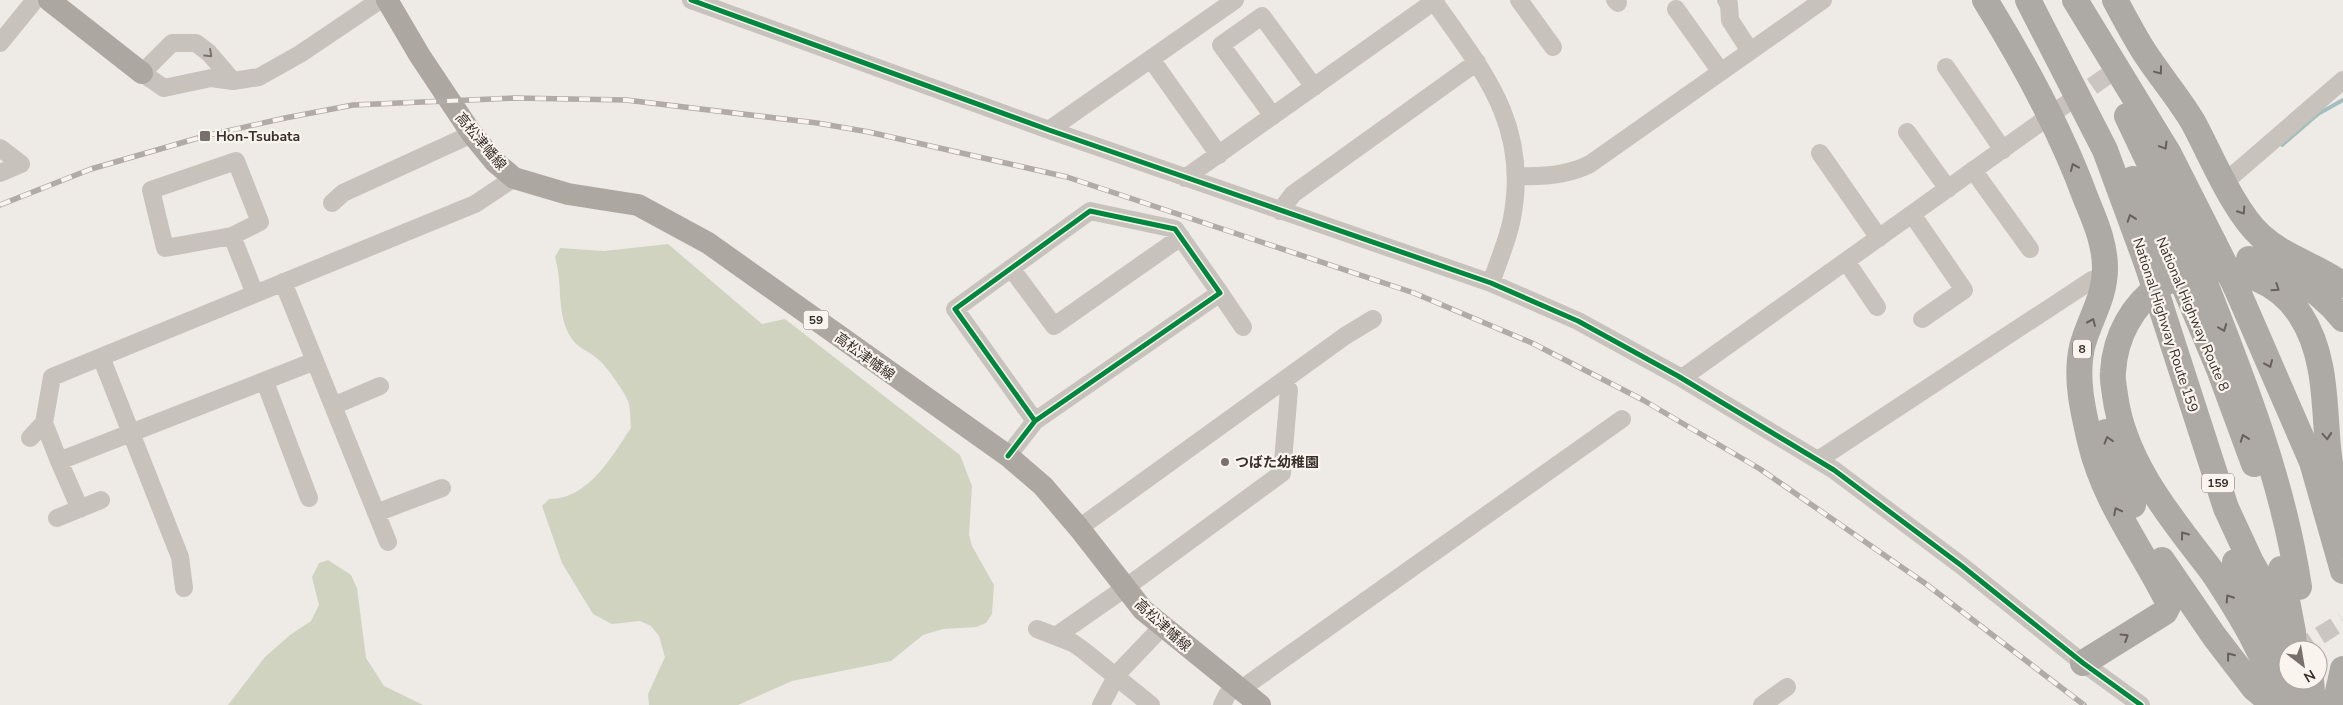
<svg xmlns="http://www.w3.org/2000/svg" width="2343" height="705" font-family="'Nunito Sans','Noto Sans JP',sans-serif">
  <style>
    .green { fill: #d0d3c0 }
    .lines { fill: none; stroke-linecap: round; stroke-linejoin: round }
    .stream { stroke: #a2bfbe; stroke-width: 4 }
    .minor-tunnel { stroke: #cac5c0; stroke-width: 18; stroke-dasharray: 18 9; stroke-linecap: butt }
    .minor { stroke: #c8c2bd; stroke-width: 18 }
    .major { stroke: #ada7a2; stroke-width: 22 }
    .highway { stroke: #ada9a4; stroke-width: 26 }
    .rail-casing { stroke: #b0aba7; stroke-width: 5.5 }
    .rail { stroke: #faf4ee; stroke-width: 4; stroke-dasharray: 11; stroke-linecap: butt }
    .highway-bridge { stroke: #ada9a4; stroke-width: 26 }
    .cycleway-casing { stroke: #faf4ee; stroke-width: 8 }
    .cycleway { stroke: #00873e; stroke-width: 5 }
    .oneway { stroke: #79716d }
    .oneway2 { stroke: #67605b }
    .poi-dot { fill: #78706c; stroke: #faf4ee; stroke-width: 2 }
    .labels { text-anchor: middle; stroke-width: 4.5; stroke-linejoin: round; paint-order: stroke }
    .shield { fill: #faf4ee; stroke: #736a66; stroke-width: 1 }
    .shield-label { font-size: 12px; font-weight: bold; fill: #392f2b }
    .poi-label { font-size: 14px; font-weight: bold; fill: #392f2b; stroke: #faf4ee; text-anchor: start }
    .street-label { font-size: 14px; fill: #392f2b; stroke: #faf4ee }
  </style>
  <rect width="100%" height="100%" fill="#eeeae5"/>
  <path class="green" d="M668,244L762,324L785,319L960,455L972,486L969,535L972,546L994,585L992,614L986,623L976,627L943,629L923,635L891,661L792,681L738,705H649L648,694L665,657L659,636L651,626L640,621L612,624L593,614L562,563L542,506L549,499C588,500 612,456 631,428C630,420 631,409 628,401C624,391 607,367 599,360C590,351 576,348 570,336C556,312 563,283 555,257L560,248L604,251Z
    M328,560L351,575L357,588L366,658L384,686L423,705H228L265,657L290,635L311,621L319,605L312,577L319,563Z"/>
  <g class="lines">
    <path class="stream" d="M2282,145L2318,114L2343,100"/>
    <path class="minor-tunnel" d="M2070,102L2125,63
      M2297,650L2343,621"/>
    <path class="minor" d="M691,0L1049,130L1491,283L1578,321L1678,376L1834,470L1962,566L2083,663L2141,705
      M1433,0C1483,71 1530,125 1512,218C1508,240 1498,262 1491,283
      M1519,0L1553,47
      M1615,0L1618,3
      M1726,0L1729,4L1730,20L1750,51
      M1676,9L1721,72
      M0,43L35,0
      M1151,59L1219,155
      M1946,67L2003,150
      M233,81L209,53L196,43H172L142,73L164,88L211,78L233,81L259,77L300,54L380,0
      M1273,116L1221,45L1262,16L1314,87
      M1049,130L1235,0
      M1907,132L1948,189
      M0,148L21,164L0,173
      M1820,153L1879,238
      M236,161L260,222L232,236L165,248L151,190Z
      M1973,170L2030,249
      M1516,176C1540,177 1569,175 1590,164L1823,0
      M1185,178L1436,0
      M2225,182L2343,80
      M332,203L343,193L472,134
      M1280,211L1293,194L1477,62
      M1912,214L1964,290L1922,319
      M232,236L255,294
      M1846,261L1877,307
      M1011,268L1054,326L1181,237
      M283,282L388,542
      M1220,293L1243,327
      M101,357L180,557L184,588
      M1682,378L2069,102
      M265,382L309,498
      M333,406L380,386
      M44,423L59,461L315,361
      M30,438L44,423L52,377L475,204L514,178
      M1008,456L1035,421L1220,293L1175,229L1090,211L955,309L1035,421
      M1818,460L2092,280L2104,282
      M59,461L80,509
      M376,513L442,488
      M57,518L101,500
      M1079,528L1345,336L1373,319
      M1037,629L1073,643L1083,650L1151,705
      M1056,636L1125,588L1282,473L1289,390L1283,382
      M1243,692L1251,682L1622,419
      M1101,705L1118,673L1162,627
      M1222,705L1227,695L1236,686
      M1762,705L1787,687"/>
    <path class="major" d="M49,0L142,73
      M387,0L420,56L472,134L495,162L514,178L568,194L638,205L708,243L1008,456L1043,486L1079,528L1143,610L1260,705"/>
    <path class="highway" d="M1985,0C2024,63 2060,128 2086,199C2095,221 2105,243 2105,268C2105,299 2089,319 2082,347C2075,378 2083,411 2090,441C2104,502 2142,549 2169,604L2165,612L2083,663
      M2028,0L2105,150L2147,264
      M2075,0L2169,154L2214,243
      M2115,0C2124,17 2133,34 2143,50C2159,75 2178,97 2193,122C2211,155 2234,212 2261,236C2285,258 2318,266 2343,285
      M2127,116L2184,236
      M2133,179L2168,253
      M2249,259C2287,270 2318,288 2343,319
      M2205,283C2244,382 2283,481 2299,587
      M2236,287L2312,462L2343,571
      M2185,288L2219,369L2254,464
      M2160,304L2226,508L2251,562L2292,634
      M2106,432L2119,474L2133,505
      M2162,560L2214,636L2254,688L2274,705
      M2235,562L2259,620L2288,666
      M2214,574C2173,520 2124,464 2115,395C2114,387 2112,379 2113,372C2117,299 2186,247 2256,278C2275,286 2290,298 2301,316C2326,355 2324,403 2328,447C2331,477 2338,507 2342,537L2337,548
      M2296,680L2297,705"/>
    <g class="rail-casing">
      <path id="rail" d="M0,205L91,169L205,136L285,118L353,105L514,98L626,100L817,123L869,132L1067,177L1414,293L1532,343L1643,400L1760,469L1926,584L2084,705"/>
    </g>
    <use href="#rail" class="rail"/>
    <path class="highway-bridge" d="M2184,236L2205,283
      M2214,243L2236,287
      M2168,253L2185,288
      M2147,264L2160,304
      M2281,569L2293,632L2294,650
      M2214,574C2241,615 2267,657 2279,705
      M2311,680L2313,705
      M2335,705L2343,669"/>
    <g class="cycleway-casing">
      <path id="cycleway" d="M691,0L1049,130L1491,283L1578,321L1678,376L1834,470L1962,566L2083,663L2141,705
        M1008,456L1035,421L1220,293L1175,229L1090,211L955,309L1035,421"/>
    </g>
    <use href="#cycleway" class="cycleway"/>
  </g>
  <defs><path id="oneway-chevron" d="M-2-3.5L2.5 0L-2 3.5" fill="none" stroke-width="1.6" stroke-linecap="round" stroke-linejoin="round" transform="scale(1.25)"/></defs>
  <use class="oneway" href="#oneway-chevron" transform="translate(209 54) rotate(43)"/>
  <g class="oneway2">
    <use href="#oneway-chevron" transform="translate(2159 71) rotate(53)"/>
    <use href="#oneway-chevron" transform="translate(2164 146) rotate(59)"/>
    <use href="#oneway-chevron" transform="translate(2074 167) rotate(-113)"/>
    <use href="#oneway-chevron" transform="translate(2242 211) rotate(57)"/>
    <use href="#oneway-chevron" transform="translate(2131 218) rotate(-109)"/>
    <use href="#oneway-chevron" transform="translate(2276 288) rotate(34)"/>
    <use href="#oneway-chevron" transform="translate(2092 322) rotate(-66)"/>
    <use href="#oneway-chevron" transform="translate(2223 328) rotate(69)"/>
    <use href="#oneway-chevron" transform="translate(2269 364) rotate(67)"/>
    <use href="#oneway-chevron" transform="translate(2327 436) rotate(85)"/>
    <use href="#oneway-chevron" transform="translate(2244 438) rotate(-110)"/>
    <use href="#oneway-chevron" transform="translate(2108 440) rotate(-107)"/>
    <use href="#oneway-chevron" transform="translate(2117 511) rotate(-117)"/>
    <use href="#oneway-chevron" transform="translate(2184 535) rotate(-126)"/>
    <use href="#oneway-chevron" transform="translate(2229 598) rotate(-123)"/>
    <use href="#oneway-chevron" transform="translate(2125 637) rotate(-32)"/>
    <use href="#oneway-chevron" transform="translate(2230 656) rotate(-128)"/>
  </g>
  <g class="poi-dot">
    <rect x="199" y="130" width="12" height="12" rx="2.5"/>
    <circle cx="1225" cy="462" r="5"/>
  </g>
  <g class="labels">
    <g class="shield">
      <rect x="803.5" y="310.5" width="25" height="19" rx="4"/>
      <rect x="2073" y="339.5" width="18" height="19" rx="4"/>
      <rect x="2202" y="473.5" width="32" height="19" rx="4"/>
    </g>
    <g class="shield-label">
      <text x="816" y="324">59</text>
      <text x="2082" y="353">8</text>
      <text x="2218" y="487">159</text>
    </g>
    <g class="poi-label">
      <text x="216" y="141">Hon-Tsubata</text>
      <text x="1235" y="467">つばた幼稚園</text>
    </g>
    <g class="street-label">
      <text transform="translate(481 141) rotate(50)" y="5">高松津幡線</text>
      <text transform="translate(2193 314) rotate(67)" y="5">National Highway Route 8</text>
      <text transform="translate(2166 325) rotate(72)" y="5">National Highway Route 159</text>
      <text transform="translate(865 356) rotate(36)" y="5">高松津幡線</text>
      <text transform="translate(1163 625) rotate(42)" y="5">高松津幡線</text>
    </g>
  </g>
  <g transform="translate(2303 665) rotate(149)"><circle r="24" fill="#faf4ee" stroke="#ada5a0"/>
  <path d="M0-4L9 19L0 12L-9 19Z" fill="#78706c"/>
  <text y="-8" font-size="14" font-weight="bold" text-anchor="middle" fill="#392f2b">N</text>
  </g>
</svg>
